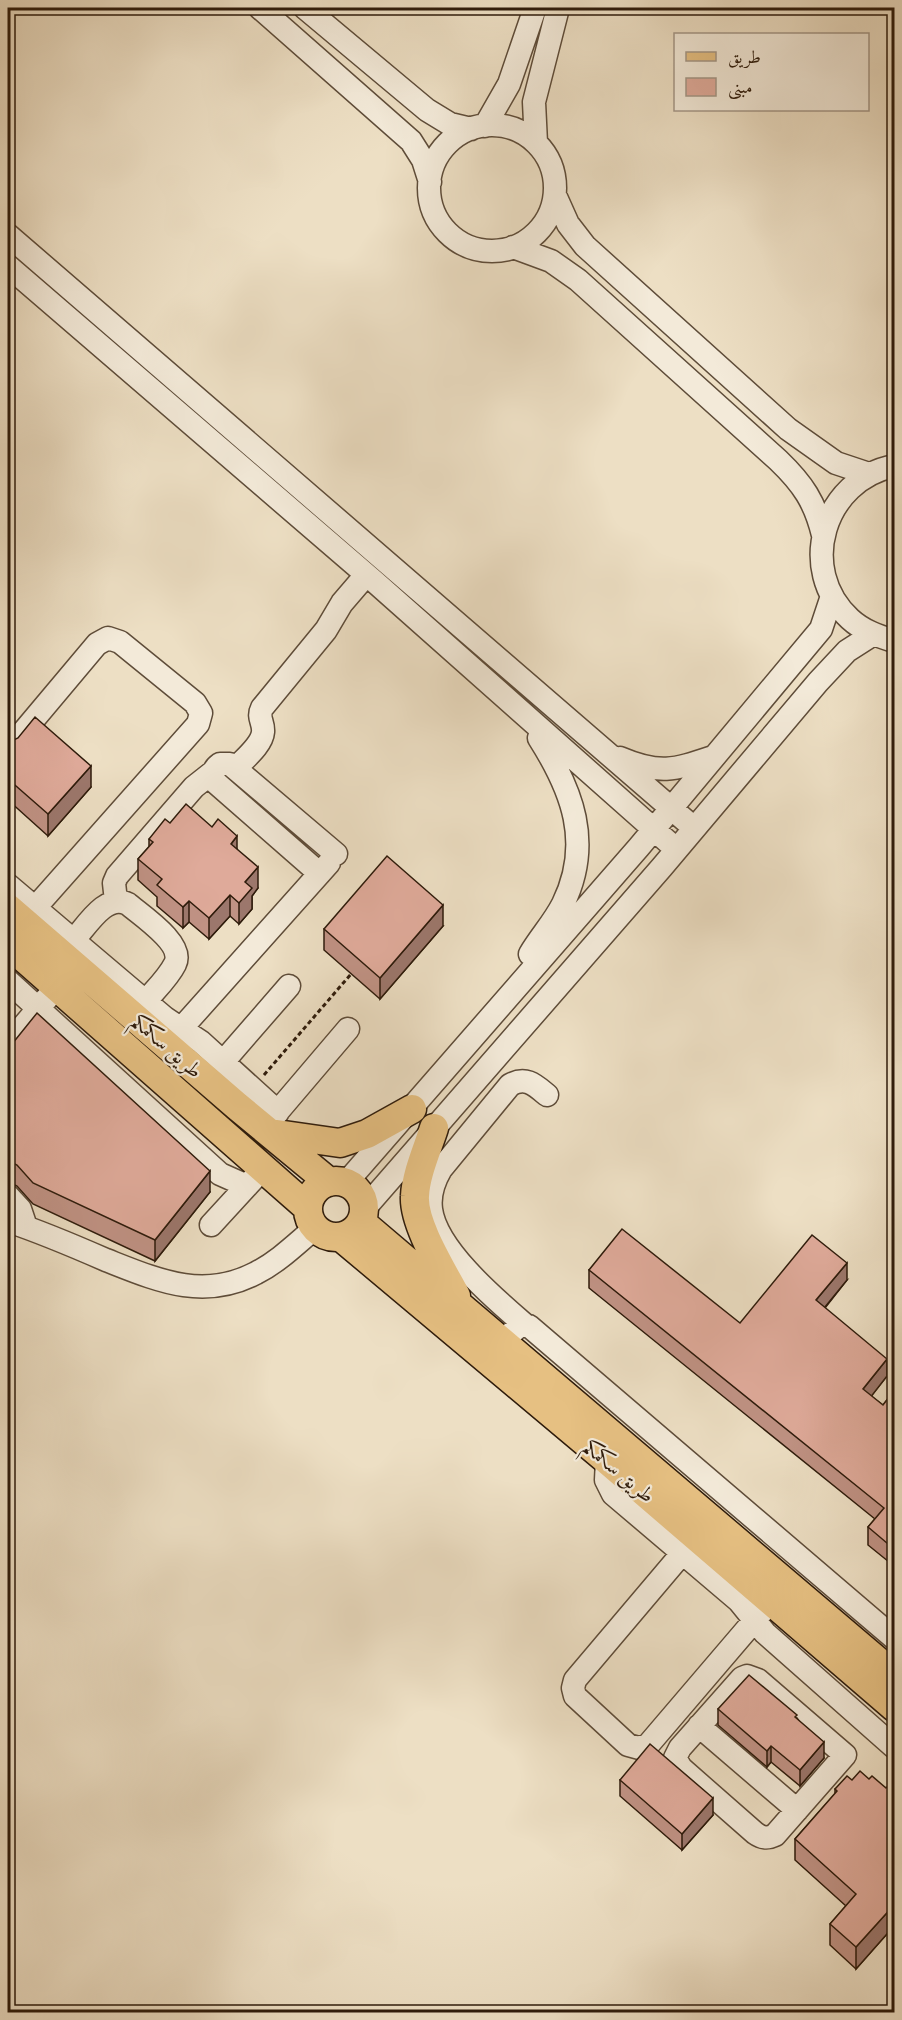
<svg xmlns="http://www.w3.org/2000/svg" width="902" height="2020" font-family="'IM FELL French Canon',Amiri,serif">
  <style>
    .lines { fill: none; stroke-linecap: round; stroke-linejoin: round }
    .minor-casing { stroke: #5e4c39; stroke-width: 25 }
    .major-casing { stroke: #2e1b0b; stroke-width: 31 }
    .path { stroke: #2e1b0b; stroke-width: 3; stroke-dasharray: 4.5 3; stroke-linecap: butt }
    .minor { stroke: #f3ead9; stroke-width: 22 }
    .major { stroke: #e6c082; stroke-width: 28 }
    .wall { fill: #c09284; stroke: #2e1b0b; stroke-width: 1.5 }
    .shaded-wall { fill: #9c776c; stroke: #2e1b0b; stroke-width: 1.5 }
    .building { fill: #dfaa9a; stroke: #2e1b0b; stroke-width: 1.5 }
    .labels { text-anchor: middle; stroke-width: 4.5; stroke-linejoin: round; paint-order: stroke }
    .street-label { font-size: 21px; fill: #2e1b0b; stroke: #f3ead9 }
  </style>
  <rect width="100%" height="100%" fill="#eddfc4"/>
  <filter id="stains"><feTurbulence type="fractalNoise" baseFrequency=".00333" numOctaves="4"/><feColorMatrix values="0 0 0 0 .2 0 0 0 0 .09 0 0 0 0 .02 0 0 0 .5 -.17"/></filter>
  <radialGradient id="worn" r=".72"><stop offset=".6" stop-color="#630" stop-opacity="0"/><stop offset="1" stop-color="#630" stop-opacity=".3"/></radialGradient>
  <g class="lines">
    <g class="minor-casing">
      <path id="minor" d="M260,8L411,141L423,160L430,182
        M305,8L427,110L450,124L471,129
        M429 188a63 63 0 1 1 126 0a63 63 0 1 1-126 0Z
        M485,126L509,84L535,8
        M536,143L534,102L558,8
        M555,195L568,224L585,246L788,429L836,463L869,474
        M8,235L694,828
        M513,247L551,261L578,280L778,460C803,484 815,502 823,535
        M8,266L375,582L676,849
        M894,466C824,480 796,569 850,619C863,631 878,636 894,641
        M8,750L97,644L108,638L120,642L195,703L201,713L198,724L34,909
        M620,758C660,775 674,770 713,757
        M236,768C244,759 262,745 263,732C264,722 257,718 262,708L326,630L342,603L366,575
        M319,873L215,782C212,774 213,769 220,764H230L336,854
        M8,885L165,1018L201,1042L278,1112
        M116,901L114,883L117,876L194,787L213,772
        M73,941C86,927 106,892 128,904C142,916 185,944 175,964C168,978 155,990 145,1002
        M530,954C540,937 554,922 563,904C593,843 572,790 539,738
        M8,981L220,1174L247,1186
        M171,1040L329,863
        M8,1044L48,997
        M223,1062L289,986
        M268,1123L348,1029
        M346,1183L639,847L821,629L832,596
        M8,1196L20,1209L26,1227
        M365,1208L662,867L818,682L847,651L872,635
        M8,1221C41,1232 74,1246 106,1260C157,1280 203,1301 256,1273C278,1262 296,1244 315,1228
        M211,1225L256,1176
        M524,1324C495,1299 436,1249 431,1209C429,1194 434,1181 441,1169L510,1085C526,1076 535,1085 547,1095
        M503,1341L519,1326H529L894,1638
        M607,1460L606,1480L613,1494L739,1601L765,1633L894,1747
        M696,1537L575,1680L573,1688L575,1696L628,1745L639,1748L648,1745L771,1601
        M747,1676L758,1680L845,1755L775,1835C767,1839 762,1838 755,1833L681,1768L675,1758L680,1748L742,1678Z
        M699,1726L797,1810"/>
    </g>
    <g class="major-casing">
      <path id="major" d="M8,908L237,1106L329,1182
        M8,944L308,1208
        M434,1128C427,1150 416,1174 415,1196C413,1224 443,1271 456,1296
        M270,1133L340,1143L367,1134L412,1109
        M308 1209a28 28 0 1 1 56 0a28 28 0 1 1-56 0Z
        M361,1222L894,1675
        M341,1237L607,1460L894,1707"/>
    </g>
    <path class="path" d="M264,1075L351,974"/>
    <use href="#minor" class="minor"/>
    <use href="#major" class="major"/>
  </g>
  <path class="wall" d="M8,744L91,787L48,836L8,800Z
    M170,823L237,849L258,888L252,896V909L239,924L230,916L209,939L189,922L183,928L157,906V897L138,880V859L149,847V839Z
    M443,926L380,999L324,950V929Z
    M8,1049L210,1192L155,1261L33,1204L17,1186L11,1183H8Z
    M589,1270L740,1323L847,1280L825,1308L887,1376L871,1396L883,1405L894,1391V1566L868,1545V1527L875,1519L589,1288Z
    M718,1709L797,1718L824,1758L800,1786L771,1762L767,1767L718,1725Z
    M869,1779L886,1788H894V1926L856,1969L830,1945V1924L846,1906L795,1860V1839L835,1794V1789L852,1780Z
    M620,1780L713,1815L682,1850L620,1796Z"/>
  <path class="shaded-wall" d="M91,766V787L48,836V814Z
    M237,836V857L231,844Z
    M258,867V888L252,896V909L239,924V903L245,882Z
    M230,895V916L209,939V918Z
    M189,901V922L183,928V907Z
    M443,905V926L380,999V978Z
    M210,1171V1192L155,1261V1240Z
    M847,1263V1280L816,1318V1300Z
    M887,1359V1376L863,1407V1389Z
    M824,1742V1758L800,1786V1770Z
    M771,1746V1762L767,1767V1751Z
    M713,1798V1815L682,1850V1834Z
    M894,1905V1926L856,1969V1947Z"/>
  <path class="building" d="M35,717L91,766L48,814L8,779V744L9,742L18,738Z
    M186,804L212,827L218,819L237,836L231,844L258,867L245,882L252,888L239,903L230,895L209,918L189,901L183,907L157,885L162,879L138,859L153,842L149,839L165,819L170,823Z
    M387,856L443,905L380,978L324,929Z
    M37,1013L210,1171L155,1240L33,1183L17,1165L11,1162H8V1049Z
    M622,1229L740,1323L812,1235L847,1263L816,1300L887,1359L863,1389L883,1405L894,1391V1549L868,1527L884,1508L589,1270Z
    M749,1675L797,1715L795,1717L824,1742L800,1770L771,1746L767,1751L718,1709Z
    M650,1744L713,1798L682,1834L620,1780Z
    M860,1771L869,1779L872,1776L886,1788L890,1784L894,1788V1905L856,1947L830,1924L856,1894L795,1839L837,1791L835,1789L847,1776L852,1780Z"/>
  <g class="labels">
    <g class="street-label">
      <text transform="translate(167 1046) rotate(41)" y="7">طريق سكمكم</text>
      <text transform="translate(619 1471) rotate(40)" y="7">طريق سكمكم</text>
    </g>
  </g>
  <rect width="902" height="2020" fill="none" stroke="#eddfc4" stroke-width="30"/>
  <rect x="9" y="9" width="884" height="2002" fill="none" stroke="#2e1b0b" stroke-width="3"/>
  <rect x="15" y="15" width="872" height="1990" fill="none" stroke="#2e1b0b" stroke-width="1.5"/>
  <rect x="674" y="33" width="195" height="78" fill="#f3ead9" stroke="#a49787" stroke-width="1.5"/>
  <rect x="686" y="52" width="30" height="9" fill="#e6c082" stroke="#a49787" stroke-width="1.5"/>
  <text x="728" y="63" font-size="18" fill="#2e1b0b">طريق</text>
  <rect x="686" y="78" width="30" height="18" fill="#dfaa9a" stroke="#a49787" stroke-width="1.5"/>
  <text x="728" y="93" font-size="18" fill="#2e1b0b">مبنى</text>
  <rect width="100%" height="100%" filter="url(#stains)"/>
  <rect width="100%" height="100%" fill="url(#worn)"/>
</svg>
